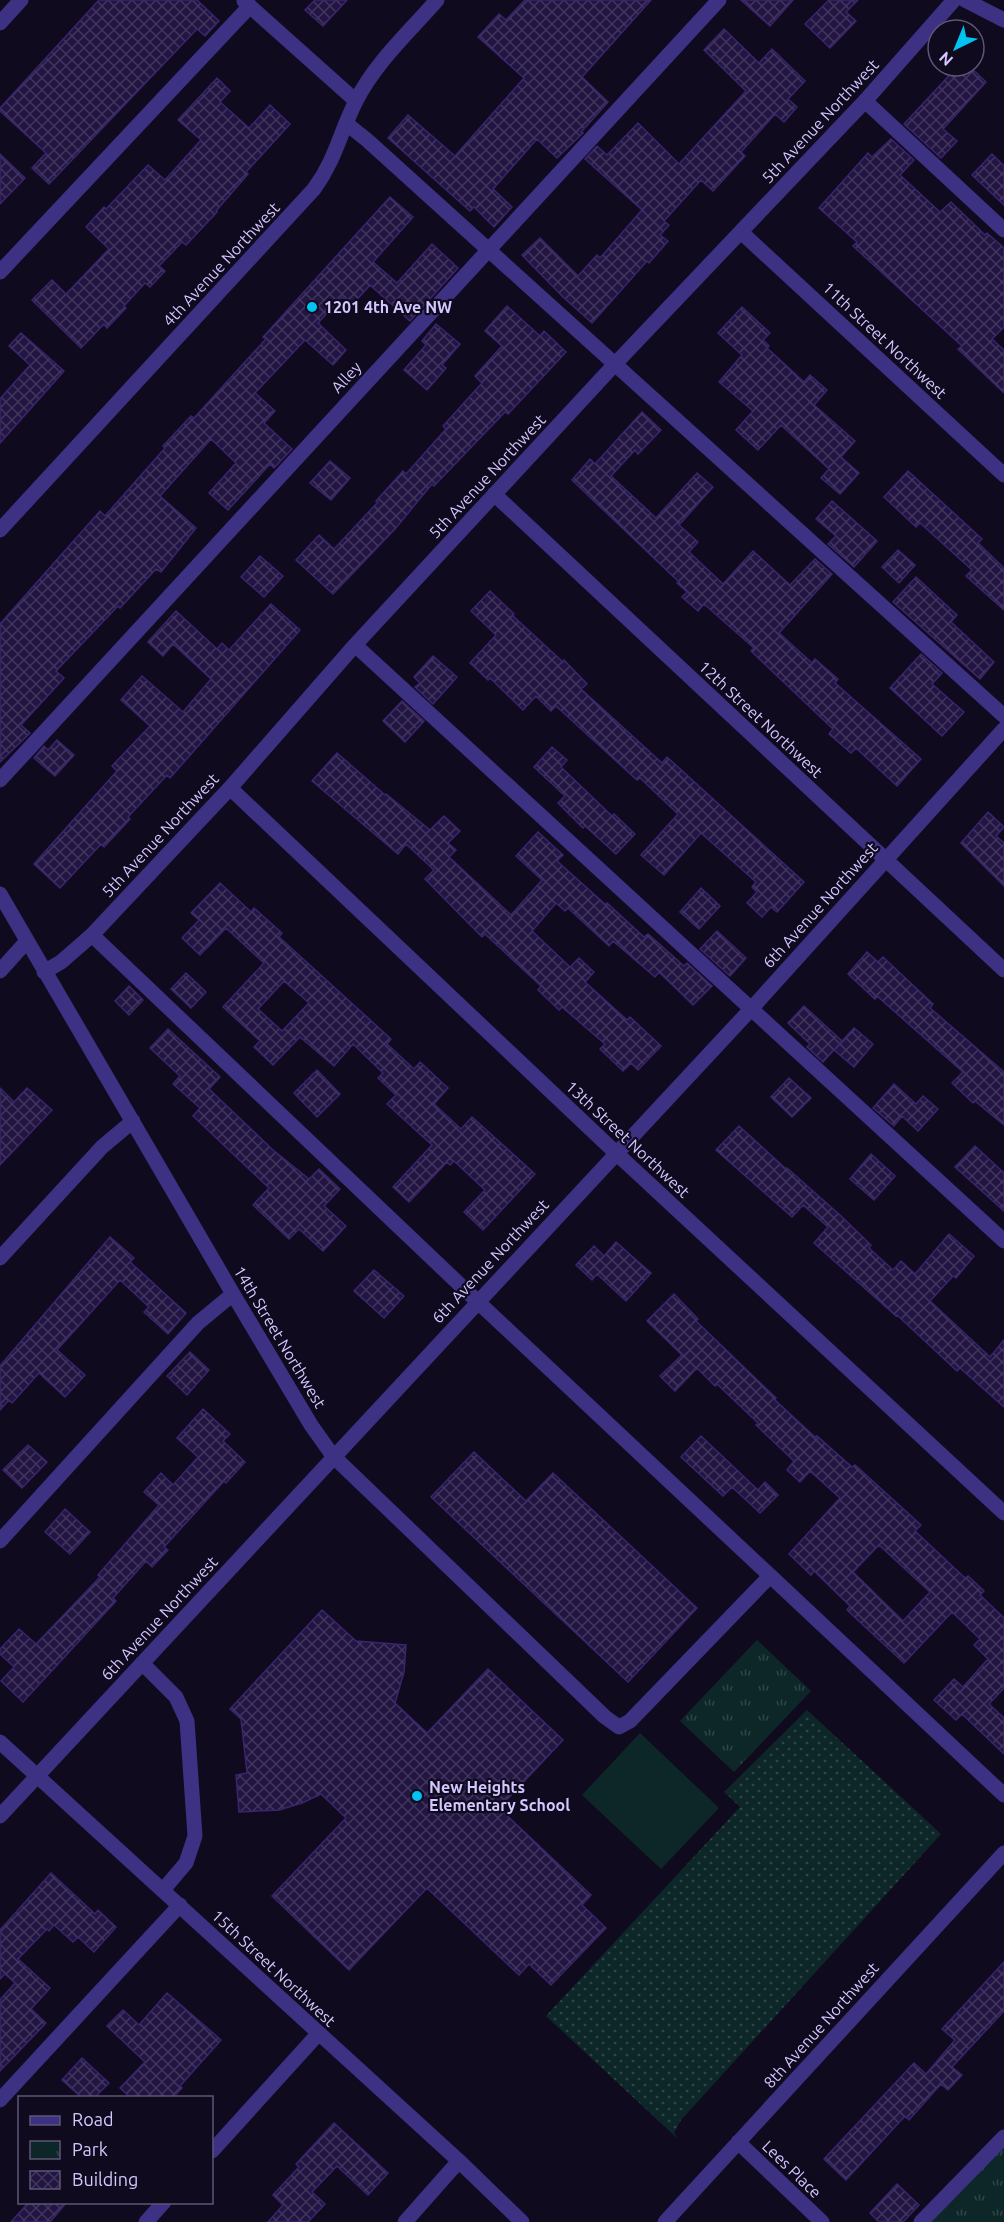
<svg xmlns="http://www.w3.org/2000/svg" width="1004" height="2222" font-family="Ubuntu,sans-serif">
  <style>
    .grass { fill: url(#grass-dots) }
    .park { fill: url(#park-tufts) }
    .garden { fill: #0d2729 }
    .building { fill: url(#building-cross-hatch); stroke: #3a246f; stroke-width: 1.5; fill-rule: evenodd }
    .lines { fill: none; stroke-linecap: round; stroke-linejoin: round }
    .minor { stroke: #3c3182; stroke-width: 15 }
    .poi-dot { fill: #00c3f2; stroke: #100a1e; stroke-width: 2 }
    .labels { text-anchor: middle; stroke-width: 4.5; stroke-linejoin: round; paint-order: stroke }
    .street-label { font-size: 16px; fill: #d3c7ff; stroke: #100a1e }
    .poi-label { font-size: 16px; font-weight: bold; fill: #d3c7ff; stroke: #100a1e; text-anchor: start }
  </style>
  <defs>
    <pattern id="grass-dots" width="8" height="8" patternUnits="userSpaceOnUse" patternTransform="scale(1.5)"><rect width="8" height="8" fill="#0d2729"/><path d="M2 2h.1M6 6h.1" fill="none" stroke="#2f4549" stroke-width="1.8" stroke-linecap="round"/></pattern>
    <pattern id="park-tufts" width="24" height="20" patternUnits="userSpaceOnUse" patternTransform="scale(1.5)"><rect width="24" height="20" fill="#0d2729"/><path d="M3 7l-1-3M5 7V3M7 7l1-3M15 17l-1-3M17 17v-4M19 17l1-3" fill="none" stroke="#2f4549"/></pattern>
    <pattern id="building-cross-hatch" width="8" height="8" patternUnits="userSpaceOnUse" patternTransform="scale(1.5)"><rect width="8" height="8" fill="#221541"/><path d="M0 0l8 8M0 8l8-8" fill="none" stroke="#41365e"/></pattern>
  </defs>
  <rect width="100%" height="100%" fill="#100a1e"/>
  <path class="grass" d="M807,1710L941,1834L681,2120L674,2133L678,2139L546,2016L740,1807L724,1792Z"/>
  <path class="park" d="M757,1640L811,1691L734,1772L680,1721Z
    M1004,2145V2222H927Z"/>
  <path class="garden" d="M640,1733L719,1808L661,1869L582,1795Z"/>
  <path class="building" d="M99,0H197L219,21L205,36L197,29L49,184L32,168L46,153L0,111V108Z
    M315,0H347L323,26L305,10Z
    M525,0H651L582,77L608,102L581,132L583,133L557,158L537,139L493,189L512,207L494,227L474,207L470,211L388,138L408,115L455,156L524,78L478,37L499,14L506,20Z
    M741,0H793L770,26Z
    M829,0H858L846,12L856,21L830,48L805,24Z
    M724,29L759,63L772,49L805,81L788,99L797,107L784,122L775,114L741,152L745,156L713,191L701,180L664,221L669,225L660,235L668,241L649,263L647,261L592,323L563,297L522,255L540,238L578,276L597,255L600,258L642,210L585,159L597,146L607,155L638,123L679,164L746,91L704,50Z
    M958,66H969L986,82L943,129L957,141L941,158L904,124Z
    M217,78L230,91L220,102L249,128L270,105L290,124L246,172L248,174L216,211L217,212L186,245L182,242L159,266L165,271L150,287L145,283L124,306L126,308L107,328L104,324L81,348L32,300L52,280L66,294L109,249L86,227L104,207L106,209L148,165L165,180L201,140L178,120Z
    M891,139L914,160L900,175L940,212L951,202L985,235L987,233L1004,248V327L992,339L1004,350V393L958,349L962,346L853,246L857,242L819,208L868,153L872,157Z
    M0,154L25,178L0,204Z
    M992,154L1004,166V205L972,175Z
    M390,197L413,217L373,262L397,283L432,244L458,268L410,321L370,285L352,305L342,297L318,323L346,350L333,365L305,340L255,393L275,411L264,423L292,449L274,468L270,464L228,510L209,493L236,463L211,439L160,496L196,528L161,572L156,569L120,608L118,606L56,671L64,678L21,725L30,733L0,762V624L100,511L105,516L165,448L163,446L191,416L194,418L244,363L266,339L263,337Z
    M507,306L540,336L544,331L566,352L508,414L505,412L434,486L432,484L395,529L333,594L296,560L319,535L334,549L378,502L376,501L403,471L406,474L446,429L443,426L482,383L475,376L502,346L485,331Z
    M742,307L770,333L763,340L769,346L767,348L804,382L810,375L827,390L814,405L855,441L841,457L859,473L840,494L821,478L829,469L781,425L758,450L736,430L753,411L719,382L742,355L718,333Z
    M436,324L460,344L442,365L446,368L427,390L404,370L426,345L422,341Z
    M21,333L64,371L0,443V399L30,365L9,346Z
    M642,412L661,430L638,454L635,450L611,476L656,518L697,473L713,487L679,525L698,542L689,552L723,584L753,551L790,585L815,559L832,574L779,633L812,663L815,659L838,679L835,683L921,759L897,786L856,748L851,753L829,734L833,729L751,651L754,648L704,604L698,611L682,597L687,592L677,583L679,582L572,480L590,459L595,464Z
    M330,461L350,478L331,500L310,483Z
    M908,471L982,539L978,543L1004,568V610L966,576L972,570L920,523L916,527L884,497Z
    M832,501L877,541L854,567L828,544L836,536L816,519Z
    M898,550L915,565L899,583L882,567Z
    M260,556L283,576L264,597L241,577Z
    M916,577L957,615L951,622L994,662L980,679L893,602Z
    M490,591L514,614L513,616L563,662L564,660L587,684L581,689L662,763L667,757L804,882L777,912L771,907L762,917L747,903L757,892L752,887L756,882L701,833L664,875L641,855L678,814L640,778L637,780L556,706L551,711L536,696L523,710L490,678L488,680L470,663L496,635L471,611Z
    M271,604L300,630L170,778L167,775L128,817L130,819L118,832L104,847L101,844L60,888L34,864L117,771L112,766L150,726L121,700L142,676L183,712L211,679L173,644L163,656L148,642L176,611L217,649L222,643L229,650Z
    M921,654L942,673L932,684L964,712L942,736L890,688Z
    M433,656L457,677L433,704L415,687L420,683L414,677Z
    M402,701L424,721L405,742L383,721Z
    M57,740L74,755L55,776L34,758L44,746L48,750Z
    M552,747L567,760L561,767L612,816L614,814L635,834L616,854L585,826L583,828L558,803L565,796L534,767Z
    M337,753L385,795L386,794L430,830L444,816L460,831L448,843L456,850L449,857L511,915L542,880L516,856L538,832L563,855L557,861L606,905L607,903L644,937L648,934L684,966L687,963L712,986L693,1005L659,972L655,977L613,941L609,946L568,908L565,911L556,903L532,931L570,967L579,958L594,972L585,982L627,1020L630,1017L661,1046L638,1070L631,1063L623,1071L600,1049L605,1044L562,1007L559,1010L538,990L541,986L485,934L482,937L425,879L434,870L406,844L398,854L312,781Z
    M988,812L1004,827L996,836L1004,843V886L961,843Z
    M220,883L251,912L254,908L282,933L279,937L391,1039L387,1044L414,1069L420,1062L448,1088L434,1104L461,1129L472,1117L535,1174L483,1230L464,1212L485,1190L454,1161L450,1165L447,1162L409,1202L393,1187L432,1145L387,1104L396,1095L378,1078L383,1073L353,1044L334,1066L300,1037L273,1065L254,1047L260,1041L223,1007L264,963L226,928L200,955L182,938L199,920L191,913ZM284,981L309,1003L282,1031L258,1009Z
    M701,888L720,906L699,929L680,912Z
    M717,931L746,958L730,976L700,949Z
    M867,952L878,962L883,957L933,1004L930,1008L1004,1072V1125L975,1101L973,1103L952,1083L963,1072L877,996L875,999L848,974Z
    M186,973L206,992L191,1008L171,989Z
    M129,986L143,1000L129,1015L115,1001Z
    M804,1006L842,1041L823,1062L807,1047L810,1044L788,1023Z
    M854,1028L873,1044L854,1067L834,1050Z
    M168,1029L220,1077L209,1089L273,1150L309,1179L319,1169L340,1189L324,1206L346,1226L323,1251L299,1229L289,1239L253,1205L269,1188L193,1116L200,1108L173,1084L180,1076L150,1048Z
    M317,1070L340,1094L317,1117L294,1093Z
    M789,1078L811,1098L792,1117L771,1097Z
    M894,1084L916,1104L923,1096L938,1109L918,1131L902,1116L894,1126L873,1108Z
    M0,1088L14,1102L27,1088L52,1110L0,1165Z
    M739,1126L786,1169L787,1168L841,1216L871,1245L869,1248L893,1270L901,1261L915,1274L949,1234L974,1256L956,1278L953,1276L930,1301L990,1357L1004,1340V1407L960,1368L957,1371L897,1315L896,1316L814,1243L828,1227L803,1205L792,1217L716,1150Z
    M975,1146L1004,1173V1211L955,1167Z
    M871,1154L895,1176L874,1200L850,1179Z
    M110,1237L134,1258L130,1262L186,1313L168,1334L144,1312L149,1307L120,1280L57,1350L85,1375L65,1397L39,1373L12,1403L9,1400L0,1410V1366Z
    M616,1242L651,1273L626,1301L597,1274L592,1280L576,1265L594,1246L604,1256Z
    M374,1270L404,1296L384,1318L354,1291Z
    M674,1294L698,1319L696,1321L776,1398L775,1400L815,1437L817,1436L852,1467L855,1465L921,1525L915,1531L965,1578L968,1576L984,1591L980,1595L1004,1618V1688L989,1704L1004,1718V1754L962,1714L956,1720L934,1700L954,1679L963,1687L988,1659L974,1645L980,1639L952,1612L904,1663L847,1610L850,1606L814,1571L811,1575L789,1554L840,1498L810,1471L800,1482L787,1470L794,1461L756,1425L758,1423L717,1384L715,1386L697,1368L675,1391L660,1376L682,1355L647,1321ZM879,1545L930,1592L903,1621L853,1572Z
    M190,1352L209,1370L187,1395L167,1376Z
    M203,1409L230,1434L223,1441L245,1462L226,1483L224,1481L164,1547L168,1550L152,1567L146,1561L113,1598L116,1601L23,1702L1,1681L14,1667L0,1654V1649L19,1629L36,1644L100,1577L98,1575L159,1505L144,1492L161,1473L173,1485L198,1457L177,1438Z
    M701,1436L758,1490L765,1482L778,1495L760,1513L732,1487L723,1496L681,1457Z
    M28,1445L47,1462L22,1488L3,1470Z
    M474,1452L526,1501L553,1473L697,1608L628,1682L431,1497Z
    M65,1509L90,1532L70,1554L45,1532Z
    M322,1610L356,1641L406,1645L404,1672L395,1703L427,1733L488,1669L563,1740L499,1808L591,1895L582,1905L606,1928L551,1985L529,1964L519,1975L427,1888L349,1970L272,1896L346,1818L321,1794L302,1803L279,1810L239,1812L236,1775L247,1773L241,1719L230,1709Z
    M51,1873L95,1914L98,1910L116,1927L94,1952L78,1937L73,1942L54,1925L49,1931L47,1929L18,1959L50,1988L31,2009L46,2023L0,2071V2000L15,1983L5,1974L0,1979V1930Z
    M1004,1962V2011L952,2067L962,2075L948,2090L941,2084L909,2120L905,2116L846,2180L824,2159L914,2063L926,2074L955,2040L942,2029Z
    M167,1993L221,2040L180,2086L182,2088L173,2097H130L120,2088L145,2062L107,2026L123,2010L139,2025Z
    M82,2058L109,2083L95,2097H81L62,2080Z
    M334,2123L388,2173L368,2195L337,2166L312,2192L325,2204L308,2222H268L283,2205L273,2195L299,2167L296,2164Z
    M897,2184L919,2205L903,2222H879L870,2213Z
    M29,2202H67L50,2222H11Z"/>
  <g class="lines">
    <path class="minor" d="M965,0L1004,20
      M244,1L356,101
      M0,23L21,0
      M865,101L1004,230
      M347,124L367,140L1004,716
      M741,232L1004,475
      M0,272L250,6
      M494,494L1004,970
      M0,530L314,189C336,159 340,132 356,101C375,63 409,32 437,0
      M355,645L1004,1241
      M0,780L719,0
      M230,788L616,1153L1004,1513
      M0,894L233,1294L311,1425L333,1456L605,1717L619,1727L630,1721L770,1576
      M92,935L477,1301L1004,1795
      M0,971L27,941
      M44,972L61,962L92,935L230,788L355,645L615,364L865,101L954,0
      M0,1258L102,1147L133,1121
      M0,1541L198,1323L233,1294
      M142,1663L176,1697L187,1721L195,1836L186,1863L163,1890
      M0,1742L459,2161L522,2222
      M0,1816L752,1008L1004,729
      M0,2100L180,1905
      M738,2142L822,2222
      M212,2151L319,2033
      M146,2222L164,2202
      M405,2222L459,2161
      M665,2222L1004,1853
      M921,2222L1004,2137"/>
  </g>
  <g class="poi-dot">
    <circle cx="312" cy="307" r="6"/>
    <circle cx="417" cy="1796" r="6"/>
  </g>
  <g class="labels">
    <g class="street-label">
      <text transform="translate(820 121) rotate(-47)" y="6">5th Avenue Northwest</text>
      <text transform="translate(221 264) rotate(-47)" y="6">4th Avenue Northwest</text>
      <text transform="translate(885 340) rotate(43)" y="6">11th Street Northwest</text>
      <text transform="translate(346 377) rotate(-47)" y="6">Alley</text>
      <text transform="translate(487 476) rotate(-47)" y="6">5th Avenue Northwest</text>
      <text transform="translate(761 719) rotate(43)" y="6">12th Street Northwest</text>
      <text transform="translate(160 835) rotate(-47)" y="6">5th Avenue Northwest</text>
      <text transform="translate(820 905) rotate(-48)" y="6">6th Avenue Northwest</text>
      <text transform="translate(628 1139) rotate(43)" y="6">13th Street Northwest</text>
      <text transform="translate(490 1261) rotate(-47)" y="6">6th Avenue Northwest</text>
      <text transform="translate(280 1337) rotate(59)" y="6">14th Street Northwest</text>
      <text transform="translate(159 1618) rotate(-47)" y="6">6th Avenue Northwest</text>
      <text transform="translate(274 1968) rotate(43)" y="6">15th Street Northwest</text>
      <text transform="translate(821 2025) rotate(-48)" y="6">8th Avenue Northwest</text>
      <text transform="translate(792 2169) rotate(44)" y="6">Lees Place</text>
    </g>
    <g class="poi-label">
      <text x="324" y="313">1201 4th Ave NW</text>
      <text x="429" y="1793">New Heights<tspan x="429" dy="18">Elementary School</tspan></text>
    </g>
  </g>
  <rect x="18" y="2096" width="195" height="108" fill="#100a1e" stroke="#5e5678" stroke-width="1.5"/>
  <rect x="30" y="2116" width="30" height="9" fill="#3c3182" stroke="#5e5678" stroke-width="1.5"/>
  <text x="72" y="2126" font-size="18" fill="#d3c7ff">Road</text>
  <rect x="30" y="2141" width="30" height="18" fill="url(#park-tufts)" stroke="#5e5678" stroke-width="1.5"/>
  <text x="72" y="2156" font-size="18" fill="#d3c7ff">Park</text>
  <rect x="30" y="2171" width="30" height="18" fill="url(#building-cross-hatch)" stroke="#5e5678" stroke-width="1.5"/>
  <text x="72" y="2186" font-size="18" fill="#d3c7ff">Building</text>
  <g transform="translate(956 48) rotate(223)"><circle r="28" fill="#100a1e" stroke="#5e5678" stroke-width="1.5"/>
  <path d="M0-4.5L10 22L0 15L-10 22Z" fill="#00c3f2"/>
  <text y="-9" font-size="16" font-weight="bold" text-anchor="middle" fill="#d3c7ff">N</text>
  </g>
</svg>
